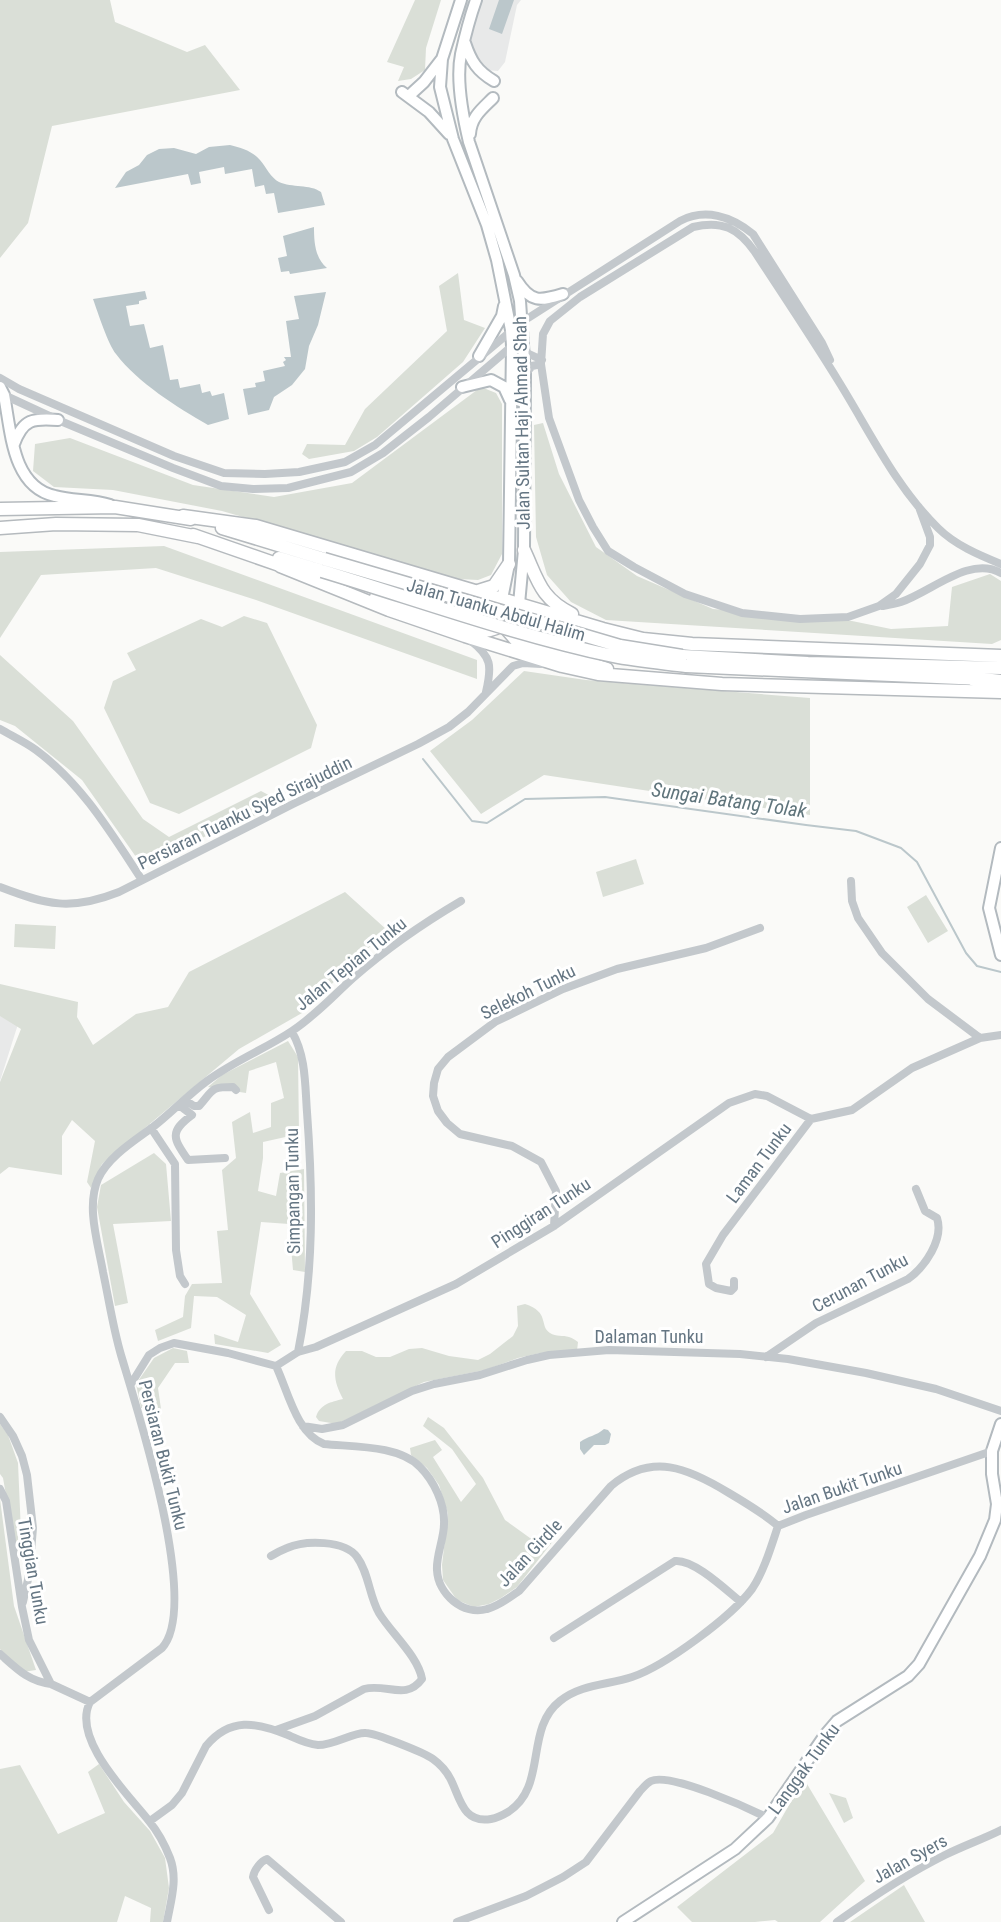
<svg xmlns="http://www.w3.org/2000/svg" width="1001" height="1922" font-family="'Roboto Condensed',sans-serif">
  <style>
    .built { fill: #e8e9e9 }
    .green { fill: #dadfd7 }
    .water { fill: #bbc7cb }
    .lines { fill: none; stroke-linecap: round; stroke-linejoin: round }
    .stream { stroke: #bbc7cb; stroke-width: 2 }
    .secondary-casing { stroke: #b3babf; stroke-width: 14 }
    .primary-casing { stroke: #b5babe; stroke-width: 15 }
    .highway-casing { stroke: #b4b9bd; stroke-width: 16 }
    .street { stroke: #c3c8cc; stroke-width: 8 }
    .secondary { stroke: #fff; stroke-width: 10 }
    .primary { stroke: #fff; stroke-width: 12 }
    .highway { stroke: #fff; stroke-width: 14 }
    .primary-bridge-casing { stroke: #b5babe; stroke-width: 15; stroke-linecap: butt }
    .primary-bridge { stroke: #fff; stroke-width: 12 }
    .labels { text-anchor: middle; stroke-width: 6; stroke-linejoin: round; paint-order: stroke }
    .street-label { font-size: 18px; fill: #657683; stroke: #fff }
    .water-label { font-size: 20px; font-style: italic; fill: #60757c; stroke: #fff }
  </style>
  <rect width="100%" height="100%" fill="#fafaf8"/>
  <path class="built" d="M481,0H521L517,5L505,62L498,71L486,70L476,57L468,42Z
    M0,1013L19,1021L0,1081Z"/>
  <path class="green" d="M0,0H110L115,22L187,52L205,45L240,90L52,126L28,223L0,258Z
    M415,0H441L426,48L425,70L411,79L398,81L404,67L387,62Z
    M458,273L464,320L485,328L463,362L377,437L354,451L309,459L302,454L307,444L345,445L365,409L447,331L439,286Z
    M481,387L496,393L502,404V554L491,575L478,580L459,579L222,511L113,490L54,487L33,471L35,444L70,438L193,485L274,497L352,483Z
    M543,423L559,474L596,547L637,576L713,609L852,621L891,629L948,626L952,587L990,574L1001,581V640L992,644L606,620L571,602L547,575L536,537L534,425Z
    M164,546L477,660V679L256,600L156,568L41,575L0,638V552Z
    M244,616L267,623L317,725L311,748L179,814L150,803L104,708L113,681L136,670L127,653L201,619L222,627Z
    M0,655L73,721L143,819L169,837L261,791L280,801L272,808L141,864L82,780L15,726L0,720Z
    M524,671L586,680L810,698V815L737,804L730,811L722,802L544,775L481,814L430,751L472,720Z
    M636,859L644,884L603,897L596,872Z
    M345,892L387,930L302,1013L239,1049L102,1164L91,1188L87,1182L95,1141L72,1120L62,1136V1175L9,1167L0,1174V1082L21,1029L0,1016V984L78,1002L77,1017L93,1045L136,1014L168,1007L189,972Z
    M926,895L948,931L928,943L907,907Z
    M15,924L56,926L55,949L14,947Z
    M288,1041L298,1057L299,1134L263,1142V1158L258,1191L276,1196L280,1173L304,1169L305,1272L293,1270L289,1224L261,1222L250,1294L281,1345L268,1353L215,1344L214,1334L238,1342L246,1315L217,1297L194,1296L191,1328L158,1341L155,1330L183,1317L185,1296L192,1284L222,1283L217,1231L228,1230L222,1170L236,1158L232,1122L250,1112L253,1133L271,1127V1103L284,1098L276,1062L249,1071L246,1093L208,1087L222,1075Z
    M154,1153L166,1164L171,1221L113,1224L128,1303L115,1306L97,1207L101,1185Z
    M525,1304C550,1312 539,1326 550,1333C556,1337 563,1335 569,1337C573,1338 575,1340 578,1342L577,1351L540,1353L518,1358L485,1370L424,1382L337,1424L319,1421L316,1417C320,1404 331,1402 343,1399C333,1380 331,1367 346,1351H362L376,1357H390L409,1349L422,1348L449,1356L478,1360L490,1354L513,1336L518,1326L517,1306Z
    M173,1348L187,1351L189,1363H175L158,1388L161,1409L141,1408L136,1384L154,1358Z
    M428,1417L444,1428L483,1478L505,1520L530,1538L557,1536L517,1587L501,1598L489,1604L474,1607L457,1600L443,1580L442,1565L448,1514L439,1485L427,1468L411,1455L410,1448L435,1440L442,1450L433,1457L461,1502L476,1484L452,1449L423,1426Z
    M0,1424L8,1435L18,1463L22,1556H17L3,1478L0,1474Z
    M0,1499L14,1606L36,1670L23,1672L0,1649Z
    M99,1764L124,1802L150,1831L165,1858L169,1888L163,1922H150L151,1908L125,1896L117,1922H0V1769L20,1765L58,1834L105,1813L88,1772Z
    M804,1779L865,1881L820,1922H778L775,1920L755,1922H692L677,1907L773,1833Z
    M829,1793L846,1798L853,1818L844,1823Z
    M904,1885L925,1922H850Z"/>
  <path class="water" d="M499,0H514L502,34L489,29Z
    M230,145C242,148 252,151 260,160C266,167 271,178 279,182C292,188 310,184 321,192L325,205L278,213L274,193L266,194L264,185L255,187L252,169L225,174L224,167L199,172L201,183L191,185L188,174L115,188L126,172L139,165L147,155L159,149L174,148L196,154L209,147Z
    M314,227C314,242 315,258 327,268L290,274L289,271L281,272L278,258L287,256L283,236Z
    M145,291L147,299L139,301V304L126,306L130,326L144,324L150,348L163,345L170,380L178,379L180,388L200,384L202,393L210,391L212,396L224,393L229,419L208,425C177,407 138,383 116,354C108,344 98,313 93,299Z
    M326,292L318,325L309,346L305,369L292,385L274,397L269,410L248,415L243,389L256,387L255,383L265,381L263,371L285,366L283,362L286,360L284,357H291L286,321L299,319L294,296Z
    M604,1429L608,1430L611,1434L609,1443L605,1445H594L584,1455L580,1449V1442C588,1436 596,1436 604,1429Z"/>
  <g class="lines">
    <path class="stream" d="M423,759L472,821L487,823L525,799L605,797L806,825L856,831L901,848L917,862L966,953L977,966L1001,972"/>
    <g class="secondary-casing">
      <path id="secondary" d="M461,0L442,59L440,87L453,139L487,225L497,260L511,330L512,346L509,564L502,599
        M476,0C470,17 465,36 461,54C456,79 463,117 469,142L514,275L520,301L525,374L524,550L519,604
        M465,43C471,61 477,71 494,81
        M402,92L429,112L449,134
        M412,93L424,82L441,60
        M470,134C471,117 482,109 493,98
        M517,281C531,303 540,301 563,294
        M479,356L502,316L504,306
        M0,387L4,395C11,431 12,487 55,496C73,501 92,499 110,505
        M462,387L491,380L504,387L510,400
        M14,444C23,419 33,418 58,420
        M1001,848L989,908L1001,955
        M623,1922L735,1849L768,1818L825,1735L837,1721L908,1676L919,1664L980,1556L995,1520L997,1504L992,1474V1451L1001,1424"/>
    </g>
    <g class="primary-casing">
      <path id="primary" d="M0,509L115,507L191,519
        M183,516L256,526L603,629L643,639L692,644L1001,656
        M0,528L56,524L138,525L198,537
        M222,528L324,559
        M193,535L288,568
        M524,550C538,580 540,598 572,614
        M279,558L322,571
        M280,566L389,610L465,636L562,666L598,674L722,684L1001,692
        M478,591L494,586L509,564
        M376,597L484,631C500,629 510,622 517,608
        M502,624L516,640L607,669
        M682,656L808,663L1001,668
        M686,666L982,679"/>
    </g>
    <g class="highway-casing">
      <path id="highway" d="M974,679L1001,682"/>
    </g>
    <path class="street" d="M525,374L532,366L541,364
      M0,378L19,389L174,456L224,473L265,474L299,472L345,462L375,445L522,322L680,221C705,208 731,216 753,234L822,343L830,360
      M2,396L4,395L58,420L173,468L221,486L253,489L288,488L351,472L383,453L429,417L512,346L542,360
      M919,507L930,537V545L920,564L896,594L879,606L848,617L800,619L742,613L685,594L634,567L608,551L593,527L579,500L549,418L541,364L543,334L550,321L580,297L693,227C722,220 738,228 755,252C783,295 812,338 839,382C870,432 896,487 938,528C955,545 979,555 1001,564
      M883,606C889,605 895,604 901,602C931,592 970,555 1001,573
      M470,640C492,657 492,666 486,692
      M0,729C12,736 25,742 36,750C82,784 111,833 142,880
      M851,881L852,901L858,918L882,953L928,999L980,1038
      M0,887C47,905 71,911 119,892L293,804L418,744L449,727L468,712L513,666L523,663L541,664
      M292,1032C306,1056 305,1085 307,1112C313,1193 314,1272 298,1352
      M185,1100L194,1106H199C214,1089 210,1087 233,1087L236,1090
      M179,1105L192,1115C169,1132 173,1138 188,1160L225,1158
      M151,1128L175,1164L176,1250L180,1276L185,1284
      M554,1226L556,1191L541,1162L512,1146L460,1134L447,1123L438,1111L433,1096L434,1083L438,1069L448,1057L495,1022L563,989L617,969L706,948L760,928
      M734,1281V1288L731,1291L716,1288L709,1284L706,1264L723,1235L811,1119L852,1110L912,1068L980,1038L1001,1035
      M766,1357L816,1323L908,1279C925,1267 944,1239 937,1218L925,1211L916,1189
      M276,1366L298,1352L316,1347L456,1284L554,1226L729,1103L755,1094L767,1096L811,1119
      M131,1384L149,1355L160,1348L174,1343L228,1353L276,1366C288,1391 296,1433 324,1444C353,1447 399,1445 420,1467C434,1481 445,1504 444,1524C444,1539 436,1555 437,1570C438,1594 463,1616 487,1609C499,1606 509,1598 519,1591L611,1486C652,1452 688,1468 729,1493C746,1503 763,1513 778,1526
      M0,1417L13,1436L22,1456L27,1475L33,1528L29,1575L23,1602
      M303,1426L322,1429L343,1425L412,1391L434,1384L480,1375L527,1360L549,1355L609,1350L740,1354L788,1359L866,1373L936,1389L1001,1411
      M0,1489L6,1501L22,1607L29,1640L51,1684L90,1702
      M271,1556C276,1553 282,1550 287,1548C305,1540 345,1540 357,1557C369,1573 369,1596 379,1613C391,1633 418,1656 422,1679C406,1701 386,1683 364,1689L315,1716L276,1730
      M554,1638L675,1561C694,1559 726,1590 741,1602
      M0,1654C17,1669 28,1681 51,1684
      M150,1821L172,1805L182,1793L206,1746C230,1717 256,1722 288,1735C297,1739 307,1744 318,1745C335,1745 353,1732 366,1733C375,1733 425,1753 433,1759C440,1764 447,1772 451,1780C460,1798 463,1824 491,1819C497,1818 503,1815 508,1812C548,1787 524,1729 560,1701C581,1684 608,1685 632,1677C665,1666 731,1617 752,1589C764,1571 771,1547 778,1526L806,1515L992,1451
      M269,1910L253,1877C254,1870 261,1861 267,1859L341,1922
      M167,1922C171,1900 178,1879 170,1858C165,1845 158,1832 149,1821C128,1794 71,1739 90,1702L162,1648C201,1606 137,1409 121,1355C113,1328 109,1300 103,1272C98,1243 86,1207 98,1179C108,1157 134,1141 153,1127C171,1113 188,1095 207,1081C234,1061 265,1049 292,1031C315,1016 333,996 353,978C386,949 422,924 461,901
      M457,1922L526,1896L563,1877L586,1862L640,1791C643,1788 647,1783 651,1781C670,1772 748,1808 768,1818
      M837,1922C872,1897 907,1874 945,1855C963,1846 983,1839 1001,1830"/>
    <use href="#secondary" class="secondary"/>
    <use href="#primary" class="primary"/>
    <use href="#highway" class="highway"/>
    <g class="primary-bridge-casing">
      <path id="primary-bridge" d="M324,559L620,646L682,656
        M322,571C418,600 515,635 613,656C637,661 662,663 686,666"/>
    </g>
    <use href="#primary-bridge" class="primary-bridge"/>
  </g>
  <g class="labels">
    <g class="street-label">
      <text transform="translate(522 423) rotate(-91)" y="6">Jalan Sultan Haji Ahmad Shah</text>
      <text transform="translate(496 610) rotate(16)" y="6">Jalan Tuanku Abdul Halim</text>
      <text transform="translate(245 813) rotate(-26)" y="6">Persiaran Tuanku Syed Sirajuddin</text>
      <text transform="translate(351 964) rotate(-39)" y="6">Jalan Tepian Tunku</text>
      <text transform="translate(528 992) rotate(-26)" y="6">Selekoh Tunku</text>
      <text transform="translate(759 1163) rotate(-53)" y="6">Laman Tunku</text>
      <text transform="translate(293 1191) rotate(-91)" y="6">Simpangan Tunku</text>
      <text transform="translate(541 1213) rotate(-33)" y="6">Pinggiran Tunku</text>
      <text transform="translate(860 1283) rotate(-28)" y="6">Cerunan Tunku</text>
      <text x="649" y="1343">Dalaman Tunku</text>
      <text transform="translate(163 1455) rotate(76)" y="6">Persiaran Bukit Tunku</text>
      <text transform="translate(842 1488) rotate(-19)" y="6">Jalan Bukit Tunku</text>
      <text transform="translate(530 1553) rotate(-47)" y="6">Jalan Girdle</text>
      <text transform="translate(33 1571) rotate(80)" y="6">Tinggian Tunku</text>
      <text transform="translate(804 1769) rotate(-54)" y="6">Langgak Tunku</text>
      <text transform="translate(910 1859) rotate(-29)" y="6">Jalan Syers</text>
    </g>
    <g class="water-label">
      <text transform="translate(729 800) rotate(8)" y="7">Sungai Batang Tolak</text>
    </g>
  </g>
</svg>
